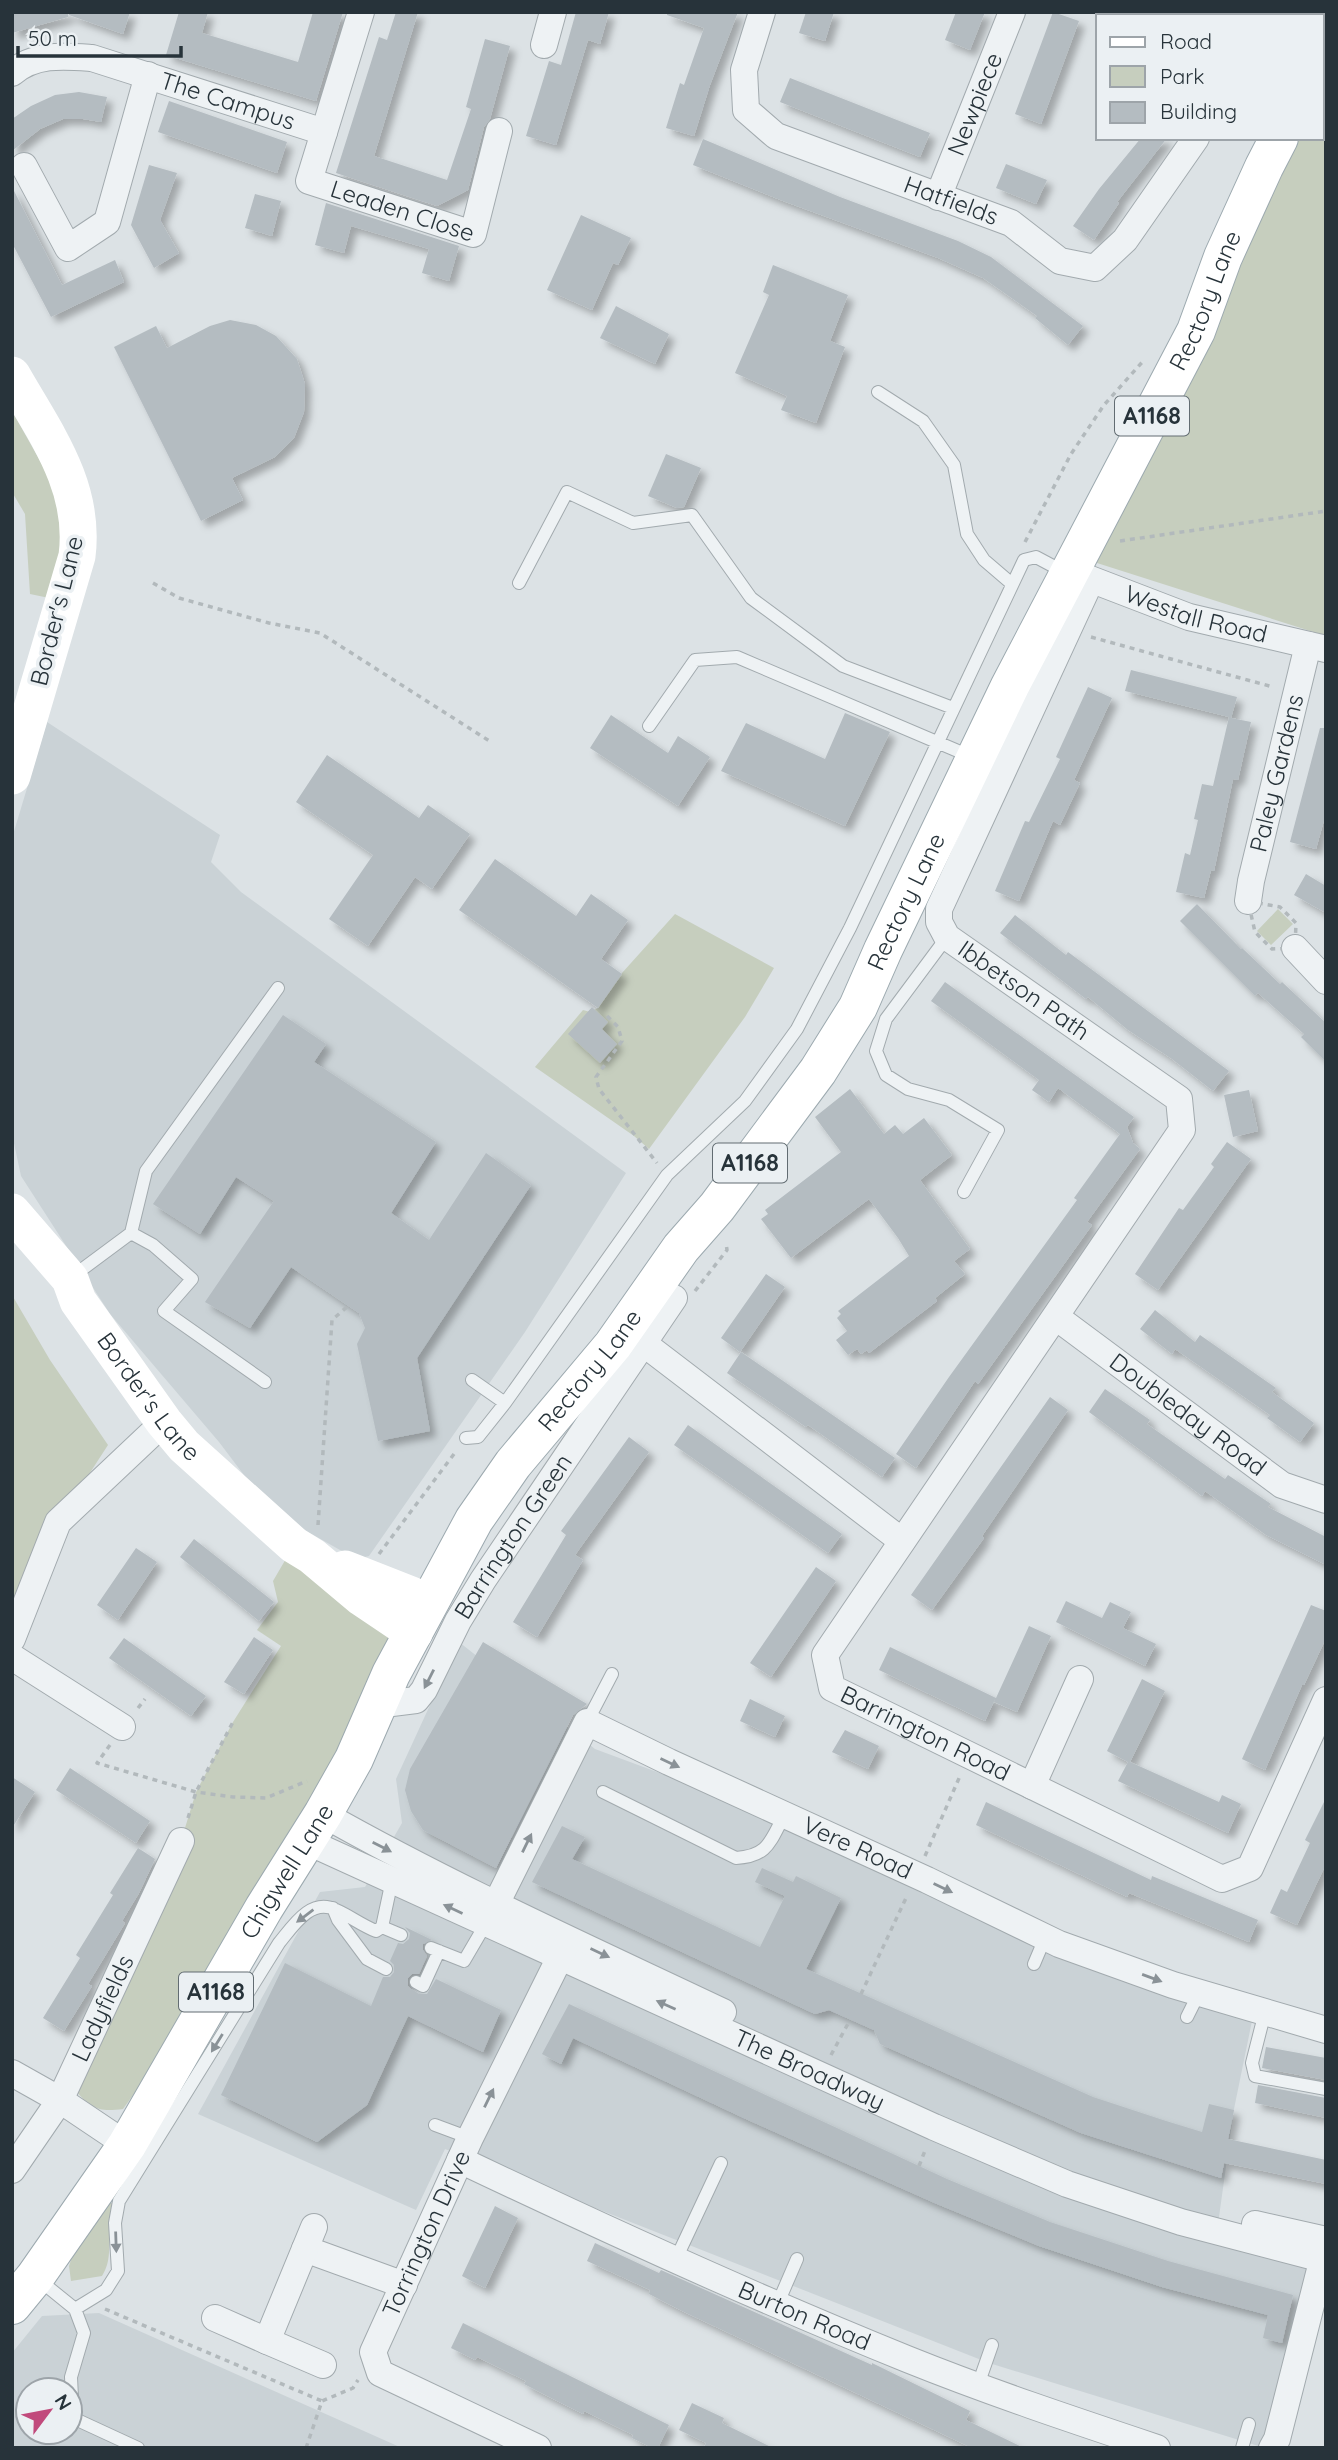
<svg xmlns="http://www.w3.org/2000/svg" width="1338" height="2460" font-family="Quicksand,sans-serif">
  <style>
    .built { fill: #cad2d6; fill-rule: evenodd }
    .green { fill: #c6cebe }
    .building { fill: #b4bcc1; filter: url(#shadow) }
    .lines { fill: none; stroke-linecap: round; stroke-linejoin: round }
    .lane-casing { stroke: #a2aaae; stroke-width: 14 }
    .street-casing { stroke: #a2aaae; stroke-width: 28 }
    .primary-casing { stroke: #9ca9af; stroke-width: 40 }
    .path { stroke: #b2b9bc; stroke-width: 3.5; stroke-dasharray: 5 5; stroke-linecap: butt }
    .lane { stroke: #eef2f4; stroke-width: 12 }
    .street { stroke: #eef2f4; stroke-width: 26 }
    .secondary { stroke: #fff; stroke-width: 37 }
    .primary { stroke: #fff; stroke-width: 38 }
    .oneway { fill: #8a9297 }
    .labels { text-anchor: middle; stroke-width: 7; stroke-linejoin: round; paint-order: stroke }
    .shield { fill: #ebf0f3; stroke: #626c72; stroke-width: 2 }
    .shield-label { font-size: 23px; font-weight: bold; fill: #27333a }
    .street-label { font-size: 24px; fill: #27333a; stroke: #ebf0f3 }
  </style>
  <defs>
    <filter id="shadow"><feDropShadow dx="6" dy="6" stdDeviation="3.5" flood-color="#0004"/></filter>
  </defs>
  <rect width="100%" height="100%" fill="#dce2e5"/>
  <path class="built" d="M47,722L220,835L211,862L241,892L626,1173L525,1332L369,1556L361,1558L340,1550L308,1532L265,1503L219,1442L110,1314L21,1176L12,1134V838Z
    M459,1642L595,1749L781,1818L1253,2016L1234,2109L1218,2224L1320,2246L1265,2448L989,2363L445,2149L416,2210L198,2114L320,1892L365,1887L402,1823L396,1779Z
    M99,2313L402,2448H12V2353L42,2316ZM28,2390H70V2432H28Z"/>
  <path class="green" d="M1326,72V636L1097,563L1095,535L1292,138H1322V79Z
    M12,411L61,498L62,551L54,599L30,594L25,514L12,492Z
    M1278,909L1293,924L1271,945L1257,931Z
    M675,914L774,968L745,1017L649,1149L634,1136L535,1067L583,1010L590,1012L598,1008L622,973Z
    M12,1295L50,1360L108,1445L58,1522L12,1639Z
    M294,1545L429,1602L254,1927L123,2109C98,2112 92,2109 75,2090L181,1841L196,1792L233,1722L281,1646L257,1630L278,1602L273,1581Z
    M110,2202L115,2205C113,2213 111,2221 110,2229C108,2247 112,2260 102,2276L71,2281L69,2266L72,2257Z"/>
  <path class="building" d="M12,12H68V17L12,33Z
    M69,12H130L123,34L69,15Z
    M179,12H208L202,33L298,62L313,12H343L316,101L166,55Z
    M396,12H418L374,156L447,180L471,109L466,107L485,39L510,46L490,119L484,127L468,190L437,206L336,173L379,37L387,40Z
    M576,12H609L600,44L588,40L556,145L526,136L549,61L561,65Z
    M667,12H738L710,85L694,136L666,128L680,83L684,85L704,28L667,15Z
    M806,12H834L825,41L799,33Z
    M956,12H985L970,50L945,40Z
    M1053,12L1079,21L1041,124L1015,114Z
    M790,78L930,133L920,157L780,102Z
    M79,92L107,97L101,122L83,119H63L40,129L12,151V119L31,106L55,95Z
    M169,101L287,142L277,173L158,132Z
    M1141,138H1167L1117,202L1119,203L1094,240L1073,226L1099,189Z
    M703,139L840,197L958,241L991,257L1083,326L1068,345L1035,318L1037,316L983,278L938,258L783,201L693,165Z
    M1006,164L1047,180L1036,204L996,188Z
    M149,165L177,173L160,220L179,253L154,268L131,225Z
    M12,187L62,285L115,260L124,282L51,317L12,243Z
    M255,194L281,201L272,236L245,228Z
    M326,203L459,246L449,281L422,273L429,249L351,226L344,253L315,245Z
    M581,215L631,238L618,265L613,263L592,310L547,290Z
    M773,265L848,295L830,341L845,347L816,423L781,410L787,396L735,373L769,295L763,292Z
    M616,306L669,334L655,364L600,338Z
    M230,320L256,325L276,336L297,359L305,384L304,412L294,438L275,457L232,478L243,500L201,521L114,347L156,326L167,348L210,326Z
    M666,454L701,468L684,507L677,508L648,496Z
    M1131,670L1237,697L1231,718L1251,722L1238,780L1233,779L1214,871L1211,870L1204,898L1176,892L1185,853L1190,855L1198,820L1194,819L1202,784L1213,786L1229,717L1125,691Z
    M1088,687L1112,698L1074,780L1080,783L1060,825L1053,821L1019,901L995,891L1025,821L1029,822L1060,759L1056,757Z
    M845,713L890,732L845,826L721,771L746,723L825,759Z
    M611,715L668,753L678,736L710,757L678,806L590,748Z
    M1320,728H1326V813L1316,849L1290,842Z
    M327,755L419,818L428,805L470,834L432,889L415,877L368,946L329,919L373,855L296,802Z
    M495,859L576,916L591,894L628,920L601,959L622,974L598,1008L459,910Z
    M1306,874L1326,886V913L1294,895Z
    M1197,904L1241,949L1242,948L1280,984L1282,982L1326,1023V1062L1301,1037L1304,1034L1258,993L1255,996L1180,921Z
    M1015,915L1066,955L1068,952L1229,1071L1213,1091L1172,1059L1128,1030L1088,997L1086,999L1000,933Z
    M945,982L1134,1117L1127,1127L1133,1143L1140,1149L1087,1222L1092,1225L978,1384L975,1381L916,1468L896,1454L949,1377L1077,1200L1074,1198L1120,1134L1058,1088L1049,1102L1032,1090L1039,1080L931,1001Z
    M592,1007L608,1022L602,1029L617,1044L600,1063L568,1034Z
    M283,1015L326,1044L314,1062L436,1142L391,1213L429,1240L486,1153L531,1185L417,1358L430,1431L378,1441L357,1344L365,1328L359,1313L291,1267L250,1328L205,1302L274,1201L236,1177L200,1234L153,1204Z
    M850,1089L884,1134L895,1125L903,1134L924,1118L952,1155L920,1180L970,1249L954,1261L965,1274L935,1298L937,1301L869,1353L867,1350L861,1354L857,1349L848,1355L836,1340L847,1331L837,1318L841,1314L838,1311L909,1256L898,1238L869,1199L791,1258L761,1219L768,1214L765,1210L841,1152L815,1117Z
    M1249,1090L1258,1131L1233,1137L1224,1095Z
    M1227,1142L1251,1159L1158,1290L1135,1274L1179,1208L1183,1210L1214,1167L1211,1164Z
    M766,1274L785,1287L740,1352L721,1338Z
    M1155,1310L1195,1342L1200,1335L1276,1388L1272,1392L1314,1423L1300,1442L1267,1418L1270,1415L1175,1349L1172,1354L1140,1329Z
    M741,1352L895,1458L882,1477L808,1425L806,1427L727,1373Z
    M1105,1389L1150,1420L1147,1424L1225,1479L1228,1475L1271,1504L1268,1507L1326,1537V1565L1266,1535L1205,1491L1202,1496L1089,1412Z
    M1050,1397L1068,1410L982,1536L984,1538L932,1610L911,1595Z
    M688,1425L842,1534L828,1553L674,1445Z
    M629,1437L649,1452L575,1555L583,1560L537,1637L513,1622L566,1535L561,1531Z
    M194,1539L274,1602L259,1621L180,1557Z
    M136,1548L157,1562L118,1620L97,1605Z
    M816,1567L836,1581L771,1677L750,1663Z
    M1066,1601L1102,1618L1110,1602L1131,1612L1123,1628L1156,1644L1145,1666L1056,1622Z
    M1311,1605L1326,1611V1638L1304,1685H1302L1265,1770L1242,1759Z
    M1029,1626L1051,1636L1017,1712L994,1702L995,1699L985,1721L879,1670L890,1647L996,1698Z
    M254,1637L273,1650L244,1694L224,1682Z
    M124,1638L206,1696L191,1716L109,1658Z
    M483,1642L587,1704L573,1715L496,1868L423,1830L411,1811L405,1790L410,1769Z
    M1142,1679L1165,1691L1130,1762L1219,1802L1222,1795L1241,1804L1228,1833L1118,1781L1128,1762L1107,1751Z
    M750,1699L785,1716L775,1737L740,1721Z
    M845,1730L879,1746L868,1769L832,1752Z
    M70,1768L150,1821L136,1843L56,1790Z
    M12,1777L35,1792L12,1828Z
    M1326,1798V1864L1297,1925L1270,1913L1281,1889L1287,1892L1310,1843L1305,1840Z
    M986,1802L1151,1880L1152,1876L1258,1920L1249,1942L1129,1893L1127,1897L976,1825Z
    M562,1826L585,1837L572,1859L760,1947L785,1896L755,1882L762,1868L793,1882L796,1876L841,1898L806,1969L1093,2097L1166,2121L1202,2132L1209,2104L1234,2110L1228,2139L1326,2160V2184L1224,2163L1221,2178L1081,2133L880,2044L874,2030L829,2010L815,2014L532,1882Z
    M138,1848L155,1859L139,1893L122,1921L125,1923L88,1984L92,1986L64,2031L43,2018L80,1958L76,1955L113,1895L110,1893Z
    M405,1927L432,1940L423,1944V1950L427,1956L419,1974H412L408,1978V1986L411,1989L419,1994H427L436,1979L501,2010L483,2052L408,2016L367,2105L317,2142L221,2095L285,1963L371,2006L383,1977H390L394,1972V1965L390,1961L398,1943L403,1944L409,1939L410,1933Z
    M569,2004L947,2179L1050,2222L1168,2261L1293,2295L1282,2343L1263,2338L1268,2315L1162,2287L1039,2246L937,2204L748,2120L573,2038L561,2064L542,2054Z
    M1266,2047L1326,2058V2080L1262,2068Z
    M1258,2085L1326,2098V2118L1255,2103Z
    M495,2206L518,2218L485,2288L462,2276Z
    M595,2243L659,2273L661,2270L872,2365V2363L970,2411L966,2420L1024,2448H972L682,2311L649,2294L650,2290L587,2261Z
    M463,2323L669,2425L658,2448H652L632,2438L633,2435L584,2411L583,2414L559,2402L524,2384L526,2381L477,2357L475,2360L451,2348Z
    M692,2403L724,2418L722,2423L773,2448H704L706,2443L679,2430Z"/>
  <g class="lines">
    <g class="lane-casing">
      <path id="lane" d="M878,392L923,421L954,465L967,534L984,560L1012,584
        M519,583L567,492L633,523L692,515L751,598L843,666L953,708
        M649,726L695,660L737,657L972,757
        M947,937L886,1019L876,1051L886,1075L908,1089L949,1100L998,1130L964,1192
        M131,1233L153,1245L192,1279L164,1311L265,1382
        M73,1276L131,1233L146,1171L278,988
        M472,1380L505,1403
        M466,1438L478,1437L505,1403L667,1175L745,1101L797,1029L850,928L1024,560L1036,557L1066,573
        M587,1722L612,1674
        M603,1792L736,1858C769,1856 770,1841 785,1814
        M333,1908L338,1920L367,1959L386,1969
        M382,1927L392,1880
        M431,1948L464,1961L488,1920
        M1034,1964L1045,1938
        M416,1982L423,1986L439,1951
        M1265,2012L1252,2063L1255,2076L1326,2089
        M1187,2017L1199,1993
        M435,2125L470,2138
        M676,2259L721,2163
        M38,2279L75,2309L84,2333L71,2377L73,2418L138,2448
        M778,2303L797,2259
        M75,2309L106,2290L118,2271L115,2223L119,2201L279,1943C293,1926 311,1897 336,1910C350,1916 361,1925 376,1931L382,1927L401,1935
        M978,2385L992,2345
        M1242,2448L1249,2424"/>
    </g>
    <g class="street-casing">
      <g id="street">
        <path id="s1" d="M361,12L309,181L473,234L499,131"/>
        <path id="s2" d="M762,12L744,70L746,110L776,136L1011,223L1060,261L1095,268L1125,240L1196,138"/>
        <path d="M1282,16L1285,12"/>
        <path d="M544,45L553,12"/>
        <path id="s3" d="M12,73C35,53 64,56 92,58L324,132"/>
        <path d="M24,166L68,248L107,222L148,75"/>
        <path id="s4" d="M938,197L1012,12"/>
        <path id="s5" d="M1077,574L1189,617L1326,649"/>
        <path id="s6" d="M1091,580L939,909V922L947,937L1179,1099L1182,1130L825,1655L832,1688L1222,1879L1250,1868L1326,1700"/>
        <path id="s7" d="M1248,901L1251,881L1308,645"/>
        <path d="M1295,948L1326,981"/>
        <path id="s8" d="M1056,1317L1282,1485L1326,1500"/>
        <path d="M643,1343L902,1541"/>
        <path d="M12,1639L58,1522L164,1422"/>
        <path d="M12,1657L122,1727"/>
        <path id="s9" d="M376,1705L416,1700L424,1690L458,1621L483,1580L674,1298"/>
        <path d="M1032,1786L1080,1679"/>
        <path d="M323,1814C452,1887 588,1948 723,2012"/>
        <path id="s10" d="M306,1841L934,2127L1067,2184L1181,2222L1326,2260"/>
        <path id="s11" d="M496,1904L587,1722L669,1762L927,1880L1059,1944L1173,1985L1326,2030"/>
        <path d="M12,2073L60,2100L127,2145"/>
        <path id="s12" d="M460,2160C607,2230 756,2298 907,2359C989,2392 1073,2420 1157,2448"/>
        <path id="s13" d="M12,2170L60,2100L181,1841"/>
        <path d="M1255,2224L1326,2240"/>
        <path d="M305,2249L404,2285"/>
        <path d="M215,2318L267,2341L314,2227"/>
        <path d="M267,2341L323,2365"/>
        <path id="s14" d="M538,2448L380,2373L373,2352L470,2138L567,1943"/>
        <path d="M1272,2448L1277,2439L1326,2246"/>
      </g>
    </g>
    <g class="primary-casing">
      <g id="primary">
        <path d="M1322,59L1326,52"/>
        <path id="s16" d="M12,2305L35,2277L127,2145L264,1908L323,1814L354,1759L391,1674L474,1520L513,1464L613,1345L681,1248L717,1207L818,1071L858,1007L883,950L1010,686L1196,331L1223,257L1264,167L1279,138"/>
      </g>
    </g>
    <path class="path" d="M1322,99L1326,95
      M1120,541L1326,511
      M1025,542L1071,454L1104,405L1145,359
      M153,583L179,598L269,623L320,633L491,742
      M1091,637L1273,687
      M1248,901L1280,907L1296,923L1295,948L1272,949L1255,932Z
      M607,1016L618,1027L622,1041L596,1077L599,1089L657,1163
      M695,1291L727,1250L726,1243
      M318,1525L332,1320L348,1306
      M379,1554L457,1450
      M138,1708L145,1699
      M110,1745L97,1763L196,1792L233,1797L266,1798L307,1781
      M188,1818L196,1792L233,1722
      M925,1856L960,1776
      M861,1994L906,1898
      M831,2055L850,2020
      M919,2166L926,2148
      M105,2309L322,2401
      M306,2448L322,2401L353,2388L358,2380
      M673,2448H674"/>
    <use href="#lane" class="lane"/>
    <use href="#street" class="street"/>
    <g class="secondary">
      <path d="M12,375C45,433 86,486 77,556L12,776"/>
      <path id="s15" d="M12,1212L70,1279L78,1301L164,1422L184,1446L294,1545L312,1556L362,1598L414,1633"/>
      <path d="M345,1569L429,1602"/>
    </g>
    <use href="#primary" class="primary"/>
  </g>
  <defs><path id="oneway-solid" d="M-6-.8H1V-3.2L6.5 0L1 3.2V.8H-6Z" transform="scale(1.75)"/></defs>
  <g class="oneway">
    <use href="#oneway-solid" transform="translate(429 1679) rotate(117)"/>
    <use href="#oneway-solid" transform="translate(670 1763) rotate(25)"/>
    <use href="#oneway-solid" transform="translate(527 1843) rotate(-64)"/>
    <use href="#oneway-solid" transform="translate(382 1847) rotate(27)"/>
    <use href="#oneway-solid" transform="translate(943 1888) rotate(26)"/>
    <use href="#oneway-solid" transform="translate(453 1909) rotate(-155)"/>
    <use href="#oneway-solid" transform="translate(305 1916) rotate(143)"/>
    <use href="#oneway-solid" transform="translate(600 1953) rotate(25)"/>
    <use href="#oneway-solid" transform="translate(1152 1978) rotate(20)"/>
    <use href="#oneway-solid" transform="translate(666 2005) rotate(-156)"/>
    <use href="#oneway-solid" transform="translate(217 2043) rotate(122)"/>
    <use href="#oneway-solid" transform="translate(489 2098) rotate(-64)"/>
    <use href="#oneway-solid" transform="translate(116 2242) rotate(88)"/>
  </g>
  <g class="labels">
    <g class="shield">
      <rect x="1115" y="396.5" width="74" height="39" rx="5"/>
      <rect x="713" y="1143.5" width="74" height="39" rx="5"/>
      <rect x="179" y="1972.5" width="74" height="39" rx="5"/>
    </g>
    <g class="shield-label">
      <text x="1152" y="424">A1168</text>
      <text x="750" y="1171">A1168</text>
      <text x="216" y="2000">A1168</text>
    </g>
    <g class="street-label">
      <text dy="8" stroke="none"><textPath href="#s3" startOffset="226">The Campus</textPath></text>
      <text dy="8" stroke="none"><textPath href="#s4" startOffset="100">Newpiece</textPath></text>
      <text dy="8" stroke="none"><textPath href="#s2" startOffset="327">Hatfields</textPath></text>
      <text dy="8" stroke="none"><textPath href="#s1" startOffset="275">Leaden Close</textPath></text>
      <text dy="8" stroke="none"><textPath href="#s16" startOffset="2342">Rectory Lane</textPath></text>
      <text transform="translate(57 611) rotate(-76)" y="8">Border's Lane</text>
      <text dy="8" stroke="none"><textPath href="#s5" startOffset="126">Westall Road</textPath></text>
      <text dy="8" stroke="none"><textPath href="#s7" startOffset="131">Paley Gardens</textPath></text>
      <text dy="8" stroke="none"><textPath href="#s16" startOffset="1670">Rectory Lane</textPath></text>
      <text dy="8" stroke="none"><textPath href="#s6" startOffset="486">Ibbetson Path</textPath></text>
      <text dy="8" stroke="none"><textPath href="#s16" startOffset="1102">Rectory Lane</textPath></text>
      <text dy="8" stroke="none"><textPath href="#s15" startOffset="231">Border's Lane</textPath></text>
      <text dy="8" stroke="none"><textPath href="#s8" startOffset="164">Doubleday Road</textPath></text>
      <text dy="8" stroke="none"><textPath href="#s9" startOffset="231">Barrington Green</textPath></text>
      <text dy="8" stroke="none"><textPath href="#s6" startOffset="1479">Barrington Road</textPath></text>
      <text dy="8" stroke="none"><textPath href="#s11" startOffset="502">Vere Road</textPath></text>
      <text dy="8" stroke="none"><textPath href="#s16" startOffset="514">Chigwell Lane</textPath></text>
      <text dy="8" stroke="none"><textPath href="#s13" startOffset="186">Ladyfields</textPath></text>
      <text dy="8" stroke="none"><textPath href="#s10" startOffset="553">The Broadway</textPath></text>
      <text dy="8" stroke="none"><textPath href="#s14" startOffset="327">Torrington Drive</textPath></text>
      <text dy="8" stroke="none"><textPath href="#s12" startOffset="378">Burton Road</textPath></text>
    </g>
  </g>
  <rect width="1338" height="2460" fill="none" stroke="#27333a" stroke-width="28"/>
  <rect x="1096" y="14" width="228" height="126" fill="#ebf0f3" stroke="#9da4a9" stroke-width="2"/>
  <rect x="1110" y="37" width="35" height="10" fill="#ffffff" stroke="#9da4a9" stroke-width="2"/>
  <text x="1160" y="49" font-size="21" fill="#27333a">Road</text>
  <rect x="1110" y="66" width="35" height="21" fill="#c6cebe" stroke="#9da4a9" stroke-width="2"/>
  <text x="1160" y="84" font-size="21" fill="#27333a">Park</text>
  <rect x="1110" y="102" width="35" height="21" fill="#b4bcc1" stroke="#9da4a9" stroke-width="2"/>
  <text x="1160" y="119" font-size="21" fill="#27333a">Building</text>
  <g transform="translate(49 2411) rotate(58)"><circle r="33" fill="#ebf0f3" stroke="#9da4a9" stroke-width="2"/>
  <path d="M0-5L12 26L0 18L-12 26Z" fill="#c14a7c"/>
  <text y="-10" font-size="19" font-weight="bold" text-anchor="middle" fill="#27333a">N</text>
  </g>
  <path d="M18 46v10h163v-10" fill="none" stroke="#27333a" stroke-width="3.5"/>
  <text x="28" y="46" font-size="21" fill="#27333a" stroke="#ebf0f3" stroke-width="5" paint-order="stroke">50 m</text>
</svg>
